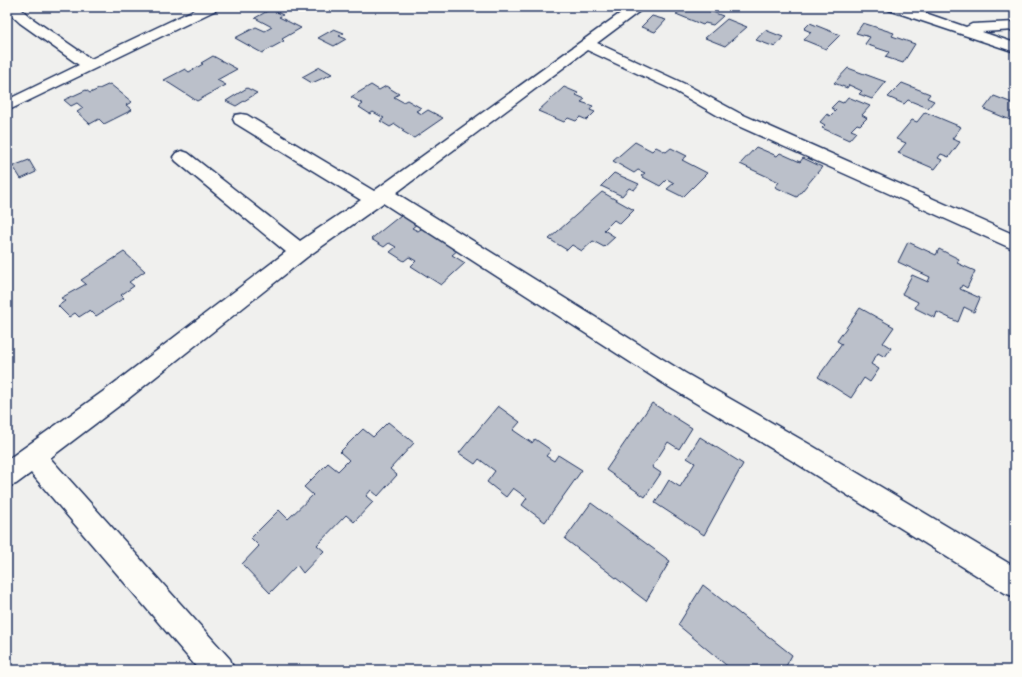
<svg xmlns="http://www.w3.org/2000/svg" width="1022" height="677" font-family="Caveat,sans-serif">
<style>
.building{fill:#bbc0ca;stroke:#1b2f5e}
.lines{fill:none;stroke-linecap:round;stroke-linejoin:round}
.minor-casing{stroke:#1b2f5e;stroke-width:3}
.minor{fill:#fdfcf7;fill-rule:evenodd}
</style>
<rect width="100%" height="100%" fill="#f0f0ee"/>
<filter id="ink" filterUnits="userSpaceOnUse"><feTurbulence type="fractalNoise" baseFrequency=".025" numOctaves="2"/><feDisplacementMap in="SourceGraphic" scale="8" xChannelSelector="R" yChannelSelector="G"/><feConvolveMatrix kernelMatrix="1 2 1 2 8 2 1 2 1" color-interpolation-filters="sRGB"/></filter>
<g filter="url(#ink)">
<path class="building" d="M101,7H122L111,12Z
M674,7H699L723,16L713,25L705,23L703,25L676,14L679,12L671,9Z
M271,9L283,15L279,17L301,28L282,39L284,41L262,53L235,38L256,27L265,31L272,27L255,18Z
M652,16L666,20L655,32L641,27Z
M727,19L747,27L725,46L705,38Z
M810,23L840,35L826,49L804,40L811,32L804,29Z
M863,23L894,33L892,36L915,44L903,63L885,57L889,52L865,44L870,37L856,33Z
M334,29L344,33L339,36L346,39L334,46L318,38Z
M765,30L783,37L775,47L756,40Z
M213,56L237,69L217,80L226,85L197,101L164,80L185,69L189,72L203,64L201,63Z
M320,67L332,74L312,83L302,77Z
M848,68L886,82L872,99L859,94L862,91L849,85L847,88L834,83Z
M902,83L930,94L927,98L934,101L928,108L908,100L904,104L888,97Z
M110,84L132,102L126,105L132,110L104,124L99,119L90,124L77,112L83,108L77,103L71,106L64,100L86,90L90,93Z
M371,85L379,90L386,86L399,94L394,97L403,102L407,100L421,108L416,111L422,114L428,110L443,118L414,138L402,131L404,130L395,124L390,127L380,121L384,118L373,112L370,114L359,107L363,104L351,97Z
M564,87L578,93L576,95L585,99L581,102L593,106L590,110L595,112L587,120L580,117L576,121L568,118L564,122L538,111Z
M247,88L257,93L236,106L226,101Z
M994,96L1015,104V122L984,109Z
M848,97L870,106L862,115L867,118L860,125L857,124L851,130L856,132L849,140L822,128L825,125L820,122L827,114L830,116L836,110L831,108L838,101L843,103Z
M925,112L961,127L952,139L960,142L949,157L941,154L938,158L942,160L935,169L898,153L906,143L896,139L912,120L917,122Z
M635,142L652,151L656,147L666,152L671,148L687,156L682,160L707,173L683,197L667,189L674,183L667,179L660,186L641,176L645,173L638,170L634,173L613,161Z
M756,147L777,156L780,153L800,162L803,158L822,167L797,197L775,187L779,182L740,164Z
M29,160L36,172L21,179L13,166Z
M614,173L639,184L634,190L629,188L622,196L601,186Z
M602,192L634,210L620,224L614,220L604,230L615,237L604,247L593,241L582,251L572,245L567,250L549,239Z
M401,215L417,224L412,228L418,231L424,227L459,249L452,255L465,263L441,285L411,266L416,261L409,257L404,261L390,252L396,247L389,243L384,247L371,239Z
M908,242L936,255L939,249L959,259L957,263L975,271L967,288L962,285L960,289L980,298L974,312L964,307L958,322L937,312L935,318L915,308L918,302L902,294L912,275L928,282L930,277L898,262Z
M124,252L145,271L129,282L134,286L121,295L124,298L96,316L90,310L79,317L75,313L69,317L58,306L65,301L61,298L86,284L81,280Z
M860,308L894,327L883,343L891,348L885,357L878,353L871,364L879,369L870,382L864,378L851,398L818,377L842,344L837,341Z
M652,403L692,428L679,449L668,442L652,467L661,473L645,497L606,470Z
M498,406L520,422L513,430L532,443L535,439L551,450L546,456L554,461L558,455L582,470L545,522L522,505L527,498L513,488L506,497L487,482L495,471L479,459L475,464L459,453Z
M388,422L414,443L390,469L397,475L378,496L371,490L366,496L373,502L354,522L346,515L317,545L324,551L303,573L297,565L270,593L242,564L259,546L251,538L279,510L288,519L313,495L304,487L328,463L338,471L349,460L340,452L363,429L373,437Z
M700,437L743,464L704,535L655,503L669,480L680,487L695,463L687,458Z
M591,503L670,561L646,601L565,539Z
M703,585L792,655L784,670H732L678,625Z"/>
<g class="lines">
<defs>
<path id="minor" d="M7,7H19L30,17L91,59L200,7H218L216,10L7,111V100L79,65L20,23L7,11Z
M629,7H645L597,43L687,85L739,113L1015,235V250L727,121L675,91L587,50L396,193L685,373L809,444L1015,567V597L1005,593L791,460L669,387L383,203L307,257L124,402L50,458L230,659L234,670H199L31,473L16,484L7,487V460L108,388L286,252L176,161L173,157L176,153L182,151L188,153L300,241L361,200L235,123L233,119L235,115L241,114L247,115L374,191Z
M887,7H908L966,27L972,24L1015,22V30L982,32L1015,43V52L889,10Z"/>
</defs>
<use href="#minor" class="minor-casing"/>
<use href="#minor" class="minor"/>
</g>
</g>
<rect width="1022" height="677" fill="none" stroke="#fdfcf7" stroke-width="24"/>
<rect x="12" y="12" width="998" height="653" fill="none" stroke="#1b2f5e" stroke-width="1.5" filter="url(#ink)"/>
</svg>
